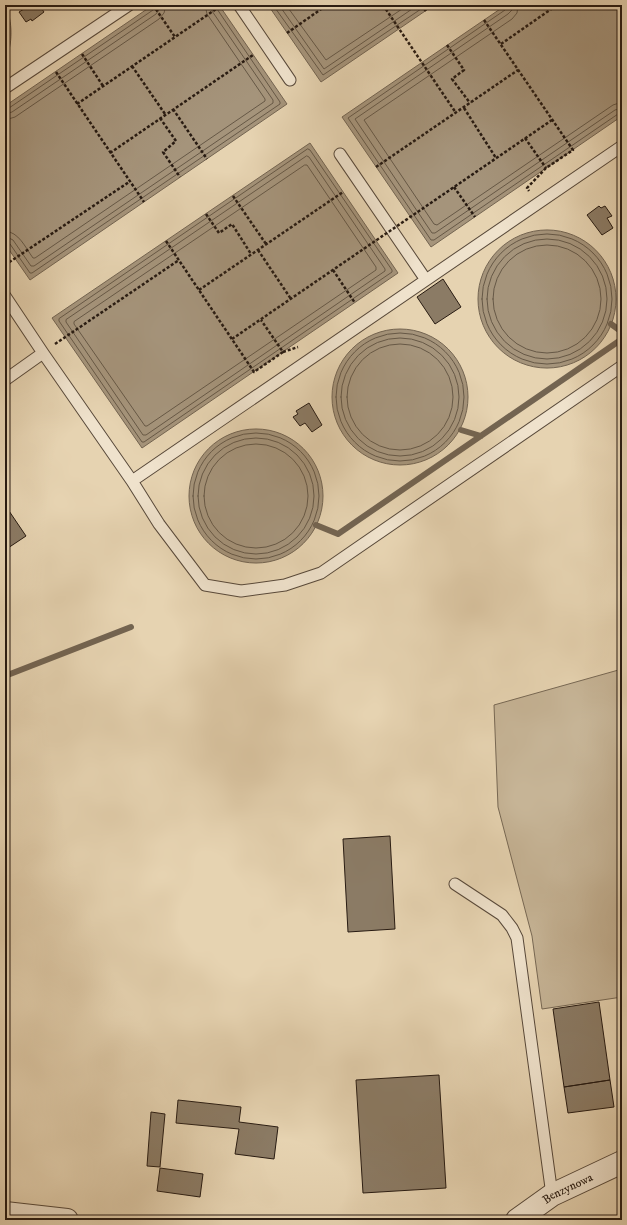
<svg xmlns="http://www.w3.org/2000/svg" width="627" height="1225" font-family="'IM FELL DW Pica',serif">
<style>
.green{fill:#c6b496;stroke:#776854}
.water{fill:#a5947b;stroke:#736451}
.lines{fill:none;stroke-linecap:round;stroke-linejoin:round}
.shore{stroke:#665846;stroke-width:1}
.stream{stroke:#736451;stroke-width:6}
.building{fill:#8b7b65;stroke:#281b12}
.service-casing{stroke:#58493a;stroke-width:13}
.minor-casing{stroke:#58493a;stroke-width:24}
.tertiary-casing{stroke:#58493a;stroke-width:24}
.path{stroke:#281b12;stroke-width:2.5;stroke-dasharray:3 2;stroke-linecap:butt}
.service{stroke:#efe2cc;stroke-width:11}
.minor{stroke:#efe2cc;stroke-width:22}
.tertiary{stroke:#efe2cc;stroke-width:22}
.path-bridge{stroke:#281b12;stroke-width:2.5;stroke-dasharray:3 2;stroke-linecap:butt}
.labels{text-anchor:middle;stroke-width:3.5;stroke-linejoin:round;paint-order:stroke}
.street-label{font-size:12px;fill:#281b12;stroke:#efe2cc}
</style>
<rect width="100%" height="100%" fill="#e6d3b1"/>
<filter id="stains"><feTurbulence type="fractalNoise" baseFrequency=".005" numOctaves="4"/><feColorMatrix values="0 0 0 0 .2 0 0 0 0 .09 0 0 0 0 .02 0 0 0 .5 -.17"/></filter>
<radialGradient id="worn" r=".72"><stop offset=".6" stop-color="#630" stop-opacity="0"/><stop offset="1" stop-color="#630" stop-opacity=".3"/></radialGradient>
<path class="green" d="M622,669V997L542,1009L532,936L498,807L494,705Z"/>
<path class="water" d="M5,5C13,20 13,46 5,60Z
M153,5H219L287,104L30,280L5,244V106Z
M268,5H434L321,82Z
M506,5H622V116L431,247L342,117Z
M310,143L398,273L142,448L52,318Z
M478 299a69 69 0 1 1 138 0a69 69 0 1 1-138 0Z
M332 397a68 68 0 1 1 136 0a68 68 0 1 1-136 0Z
M189 496a67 67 0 1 1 134 0a67 67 0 1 1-134 0Z"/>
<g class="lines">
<path class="shore" d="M273,5L323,75L427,5
M279,5L324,69L418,5
M286,5L326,60L408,5
M507,5L505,10L348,118L431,240H434L618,114L622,113
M512,5V10L508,14L355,119L432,233H435L615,110L622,108
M518,5L517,13L512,19L364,120L434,224L437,225L613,105L622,102
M5,109L9,108L153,10L155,5
M5,114L12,112L156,14L159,10L160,5
M5,120L15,117L159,19L164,13L166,5
M308,149L310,150L392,270V272L144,442H142L59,321V319Z
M307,156L309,157L385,269V271L146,435H143L66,322V320Z
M305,165H307L376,267V270L147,426H145L74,324V322Z
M5,231C19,232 25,247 33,258H35L265,101V99L207,14L205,5
M482 299a65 65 0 1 1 130 0a65 65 0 1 1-130 0Z
M5,237L9,238L13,240L31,266H34L273,103V100L212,11L211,5
M487 299a60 60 0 1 1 120 0a60 60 0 1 1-120 0Z
M5,242L10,244L30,273H32L280,104V102L217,9L216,5
M493 299a54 54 0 1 1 108 0a54 54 0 1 1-108 0Z
M336 397a64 64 0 1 1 128 0a64 64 0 1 1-128 0Z
M341 397a59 59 0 1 1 118 0a59 59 0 1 1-118 0Z
M347 397a53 53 0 1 1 106 0a53 53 0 1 1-106 0Z
M193 496a63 63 0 1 1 126 0a63 63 0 1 1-126 0Z
M198 496a58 58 0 1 1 116 0a58 58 0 1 1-116 0Z
M204 496a52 52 0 1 1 104 0a52 52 0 1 1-104 0Z"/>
<path class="stream" d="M611,324L622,332
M461,430L481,436
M316,525L338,534L622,339
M5,676L131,627"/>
</g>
<path class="building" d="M21,5H39L44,12L32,21L31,19L26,22L19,12L24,9Z
M599,206L601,208L605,206L612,216L607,218L613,228L602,235L587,215Z
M443,279L461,307L435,324L417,297Z
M309,403L322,425L312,432L305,423L300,426L293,417L298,414L296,411Z
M5,505L26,536L5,550Z
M390,836L395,929L348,932L343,839Z
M599,1002L610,1080L564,1087L553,1009Z
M439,1075L446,1188L363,1193L356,1080Z
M610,1080L614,1107L568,1113L564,1087Z
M178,1100L241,1107L239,1122L278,1127L274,1159L235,1154L239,1129L176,1123Z
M151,1112L165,1114L160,1167L147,1166Z
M160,1168L203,1174L200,1197L157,1191Z"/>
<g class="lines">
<defs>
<path id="service" d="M239,5L290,80
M5,88L129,5
M340,154L426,280
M5,296L43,353L132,481L159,524L205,585L241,591L285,585L321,573L622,366
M5,380L43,353
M132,481L622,146
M455,884L502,915L512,928L517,938L552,1195"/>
<path id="minor" d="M5,1213L67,1220"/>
<g id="tertiary">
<path id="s1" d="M517,1220L552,1195L622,1162"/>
</g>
</defs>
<use href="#service" class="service-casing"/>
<use href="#minor" class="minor-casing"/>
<use href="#tertiary" class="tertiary-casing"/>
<path class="path" d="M153,5L175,37
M383,5L456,113
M421,5L426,11
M484,20L573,150L546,168L527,188L529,191
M287,33L327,5
M501,44L557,5
M447,45L464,70L452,79L470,103
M82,54L103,86
M132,66L165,114
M56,72L144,202
M77,104L222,5
M464,108L496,158
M173,109L207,159
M160,118L176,141L163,152L180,177
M525,138L546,168
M110,153L253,55
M376,167L518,70
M454,187L475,217
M233,196L266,244
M206,214L219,233L232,224L251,254
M166,241L254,372L283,352L261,320
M258,250L291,299
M5,265L129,182
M333,270L355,303
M199,290L343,192
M55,344L179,260
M283,352L298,347"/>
<use href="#service" class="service"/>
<use href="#minor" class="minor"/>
<use href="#tertiary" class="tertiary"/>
<path class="path-bridge" d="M232,339L552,120"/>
</g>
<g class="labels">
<g class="street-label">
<text dy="4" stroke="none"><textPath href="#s1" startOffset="60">Benzynowa</textPath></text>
</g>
</g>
<rect width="627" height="1225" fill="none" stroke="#e6d3b1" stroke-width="20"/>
<rect x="6" y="6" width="615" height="1213" fill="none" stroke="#281b12" stroke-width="2"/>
<rect x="10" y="10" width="607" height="1205" fill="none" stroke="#281b12"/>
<rect width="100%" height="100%" filter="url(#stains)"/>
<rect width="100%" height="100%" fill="url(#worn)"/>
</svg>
